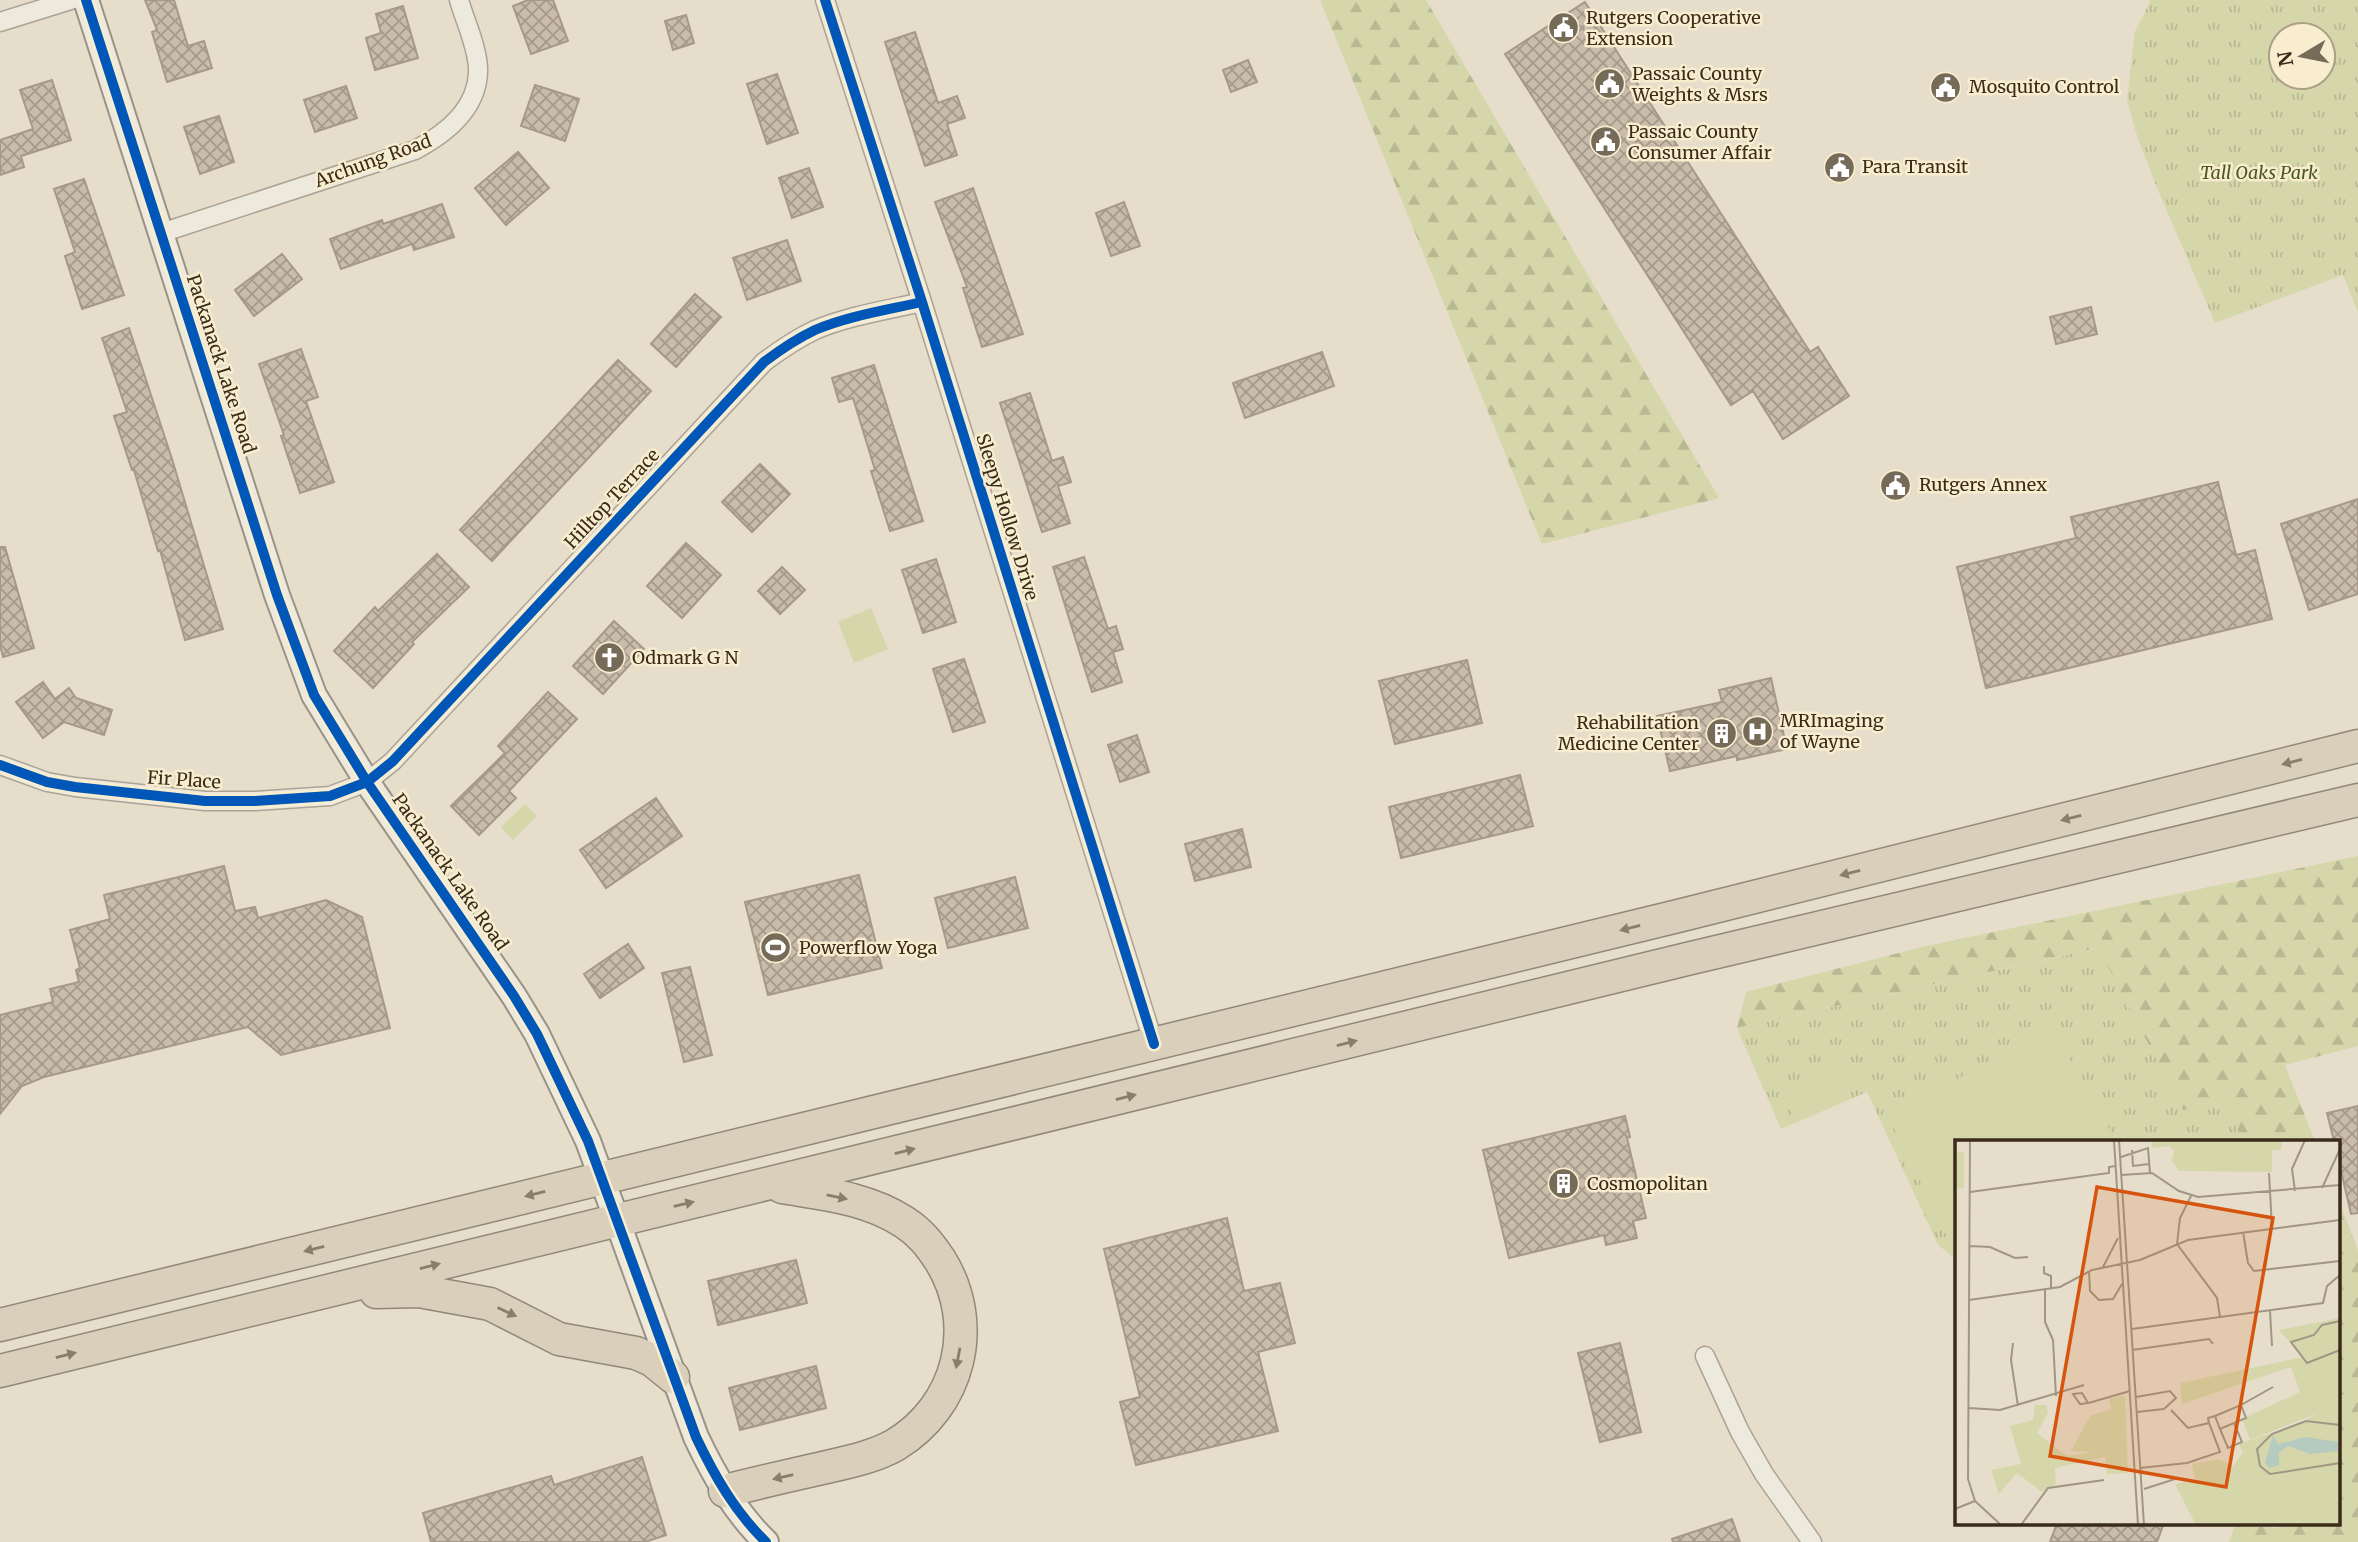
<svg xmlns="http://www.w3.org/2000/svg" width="2358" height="1542" font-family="Merriweather,serif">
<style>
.forest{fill:url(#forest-firs)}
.park{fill:url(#park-tufts);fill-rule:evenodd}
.pitch{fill:#d5d7ab}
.building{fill:url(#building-cross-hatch);stroke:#a69989;stroke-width:2}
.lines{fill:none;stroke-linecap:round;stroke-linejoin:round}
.street-casing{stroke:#aba394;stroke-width:21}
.secondary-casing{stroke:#9a9284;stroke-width:28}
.highway-casing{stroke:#90887a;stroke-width:35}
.street{stroke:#ede9dd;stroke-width:18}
.secondary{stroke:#ede9dd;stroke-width:24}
.highway{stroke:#d9cfba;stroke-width:32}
.cycleway-casing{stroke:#f8eecf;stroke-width:15}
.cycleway{stroke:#0057b8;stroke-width:10}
.oneway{fill:#8a7d6a}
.labels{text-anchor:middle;stroke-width:5;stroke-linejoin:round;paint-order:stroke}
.poi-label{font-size:18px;fill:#3a2b1b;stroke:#f8eecf;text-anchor:start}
.street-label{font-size:18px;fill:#3a2b1b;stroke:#f8eecf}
.park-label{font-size:18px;font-style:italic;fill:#485820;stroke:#f8eecf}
.inset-road{fill:none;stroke:#a19684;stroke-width:2}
.view{fill:#d7540e;fill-opacity:0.15;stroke:#d7540e;stroke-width:3.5}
.inset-edge{fill:none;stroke:#3a2b1b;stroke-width:3.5}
</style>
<defs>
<pattern id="forest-firs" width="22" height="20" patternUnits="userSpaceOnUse" patternTransform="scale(1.75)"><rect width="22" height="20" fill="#d5d7ab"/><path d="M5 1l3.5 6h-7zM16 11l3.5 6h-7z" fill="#b8b993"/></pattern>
<pattern id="park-tufts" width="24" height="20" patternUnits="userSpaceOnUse" patternTransform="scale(1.75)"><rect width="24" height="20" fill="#d5d7ab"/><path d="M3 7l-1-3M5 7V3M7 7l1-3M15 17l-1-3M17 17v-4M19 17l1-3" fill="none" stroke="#b8b993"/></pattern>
<pattern id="building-cross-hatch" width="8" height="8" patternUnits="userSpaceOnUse" patternTransform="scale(1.75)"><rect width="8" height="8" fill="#cabcab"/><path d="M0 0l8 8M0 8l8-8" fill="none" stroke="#a5998a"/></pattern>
</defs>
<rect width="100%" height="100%" fill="#e6deca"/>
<path class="forest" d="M1320,0H1426L1719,498L1542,544Z
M2358,856V1046L2285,1065L2315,1141H2243L2226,1105L2183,1111L2097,948L1737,1028L1746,992L1922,947Z
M2339,1201L2358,1250V1542H2229L2235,1524L2277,1528L2282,1523H2339Z"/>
<path class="park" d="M2151,0H2358V312L2343,275L2215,323L2157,188L2138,139L2127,100L2135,31ZM2281,35H2323V77H2281Z
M2098,948L2183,1110L2226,1104L2243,1141H1957V1260L1938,1245L1867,1092L1781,1129L1737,1028Z"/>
<path class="pitch" d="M871,608L888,649L854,663L838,622Z
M525,804L537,816L513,840L501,827Z
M2045,1036L2059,1040L2116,1141H1957V1244L1949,1241L1887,1114Z
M1838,1061L1852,1090L1794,1118L1780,1088Z"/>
<path class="building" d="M145,0H174L188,46L204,41L212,68L167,82L152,32L157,30Z
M528,0H553L568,41L531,54L513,6Z
M1585,2L1810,352L1818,347L1849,396L1783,439L1753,391L1731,405L1505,54Z
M403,6L418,58L375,70L366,38L381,33L376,14Z
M686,15L694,43L673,50L665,21Z
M915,32L938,103L957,96L965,118L947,124L957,155L925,166L885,42Z
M1248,60L1257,82L1231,92L1223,70Z
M777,74L798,133L767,144L747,84Z
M52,80L71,140L21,156L24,167L0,175V140L33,129L20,90Z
M535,85L579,99L565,141L521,126Z
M346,86L357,118L315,132L304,100Z
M219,116L234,162L200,174L184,127Z
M518,152L549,188L506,225L475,188Z
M809,168L823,207L792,218L779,178Z
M84,179L124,295L82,309L65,256L75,252L54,189Z
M973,188L1023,334L982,347L963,288L967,287L935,202Z
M1124,202L1140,246L1111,256L1096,213Z
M442,204L454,237L414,250L412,244L341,269L330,239L382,220L383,224Z
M787,240L801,281L747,300L733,258Z
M282,254L302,279L254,316L235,290Z
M695,294L721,317L676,367L651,344Z
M2091,307L2097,334L2056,344L2050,317Z
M129,328L172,459L223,629L185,640L160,550L158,551L134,470H132L114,416L127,412L102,338Z
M301,349L318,397L306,401L334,482L300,493L281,436L284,435L259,364Z
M1322,352L1334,386L1245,418L1233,383Z
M618,360L651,391L492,561L460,530Z
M874,365L923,521L890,531L871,471L875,470L853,398L839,402L832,378Z
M1030,393L1052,461L1063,457L1071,482L1058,486L1070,523L1042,532L1000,403Z
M760,464L790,494L752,532L722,502Z
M2218,482L2236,555L2255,550L2272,619L1986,688L1957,567L2076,538L2071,517Z
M2358,499V594L2309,610L2281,524Z
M686,543L721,575L682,618L647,586Z
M0,547H5L34,648L3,657L0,645Z
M437,554L469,587L412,642L414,644L373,688L334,651L375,607L378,611Z
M1084,557L1108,629L1116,626L1123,649L1113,652L1122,682L1092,692L1053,567Z
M936,559L956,622L923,633L902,570Z
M782,567L805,590L780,614L758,591Z
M614,621L644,649L603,694L573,666Z
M964,659L985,722L953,732L933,669Z
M1467,660L1482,723L1395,744L1379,681Z
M1771,678L1787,749L1737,760V756L1670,771L1657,716L1722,702L1719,690Z
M43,682L55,699L69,688L76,698L112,710L104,735L64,722L43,738L16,702Z
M548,692L577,719L509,791L516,798L479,835L451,806L505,753L498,746Z
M1137,735L1149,772L1120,782L1108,745Z
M1520,775L1533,826L1401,858L1389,807Z
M656,798L682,836L606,888L580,850Z
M1242,829L1251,867L1195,881L1185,844Z
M224,866L235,911L255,907L258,918L326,900L362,917L390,1028L281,1055L248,1027L44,1077L22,1086L0,1114V1015L53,1002L50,989L79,982L76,970L80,968L70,930L110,919L104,895Z
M859,875L882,968L768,995L745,902Z
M1015,877L1028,928L948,948L935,898Z
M628,944L644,968L600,998L584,974Z
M690,967L712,1055L684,1062L662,973Z
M2358,1106V1213L2351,1214L2339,1162V1141H2334L2327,1113Z
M1625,1116L1630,1137L1627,1138L1646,1218L1633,1221L1637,1238L1606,1245L1604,1235L1509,1258L1483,1150Z
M1227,1218L1244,1291L1280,1283L1295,1343L1258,1352L1278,1431L1136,1465L1120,1402L1140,1397L1104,1249Z
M796,1260L807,1303L718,1325L708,1281Z
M1620,1343L1641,1432L1600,1442L1578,1353Z
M816,1366L826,1408L740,1430L729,1388Z
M642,1457L666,1535L645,1542H431L423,1513L551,1476L554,1485Z
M1732,1519L1740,1542H1673L1672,1539Z
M2057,1523H2164L2157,1542H2050Z"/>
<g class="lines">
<defs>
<path id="street" d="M825,0L922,302L1154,1044
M0,22L71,0
M161,233L415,150C447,133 479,108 478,68C477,46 465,21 459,0
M0,765L47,782L75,787L205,801H255L330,796L367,782L393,761L764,362C780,350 796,339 815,330C848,316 887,310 922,302
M1705,1356L1740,1432L1764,1474L1812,1542"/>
<path id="secondary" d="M86,0L277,595L314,695L367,782L514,996L537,1034L588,1141L696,1437C714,1475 735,1512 766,1542"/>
<path id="highway" d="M376,1292L419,1291L490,1304L559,1339L636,1353L652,1360L673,1377
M0,1325L1678,916L2358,746
M0,1371L1687,959L2358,800
M725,1491C756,1483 787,1476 818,1469C843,1463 872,1458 895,1445C960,1406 980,1324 940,1260C930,1245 920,1232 904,1222C867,1198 824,1194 782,1187"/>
</defs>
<use href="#street" class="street-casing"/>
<use href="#secondary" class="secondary-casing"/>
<use href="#highway" class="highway-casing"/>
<use href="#street" class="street"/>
<use href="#secondary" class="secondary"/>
<use href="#highway" class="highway"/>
<defs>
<path id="cycleway" d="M86,0L277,595L314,695L367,782L514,996L537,1034L588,1141L696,1437C714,1475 735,1512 766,1542
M825,0L922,302L1154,1044
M0,765L47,782L75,787L205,801H255L330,796L367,782L393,761L764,362C780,350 796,339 815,330C848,316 887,310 922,302"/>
</defs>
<use href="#cycleway" class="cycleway-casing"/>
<use href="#cycleway" class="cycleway"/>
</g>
<defs><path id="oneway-solid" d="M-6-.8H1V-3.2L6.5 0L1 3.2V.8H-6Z" transform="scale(1.75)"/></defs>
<g class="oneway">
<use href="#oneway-solid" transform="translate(2292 762) rotate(166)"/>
<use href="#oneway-solid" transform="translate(2071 818) rotate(166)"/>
<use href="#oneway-solid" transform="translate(1850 873) rotate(166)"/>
<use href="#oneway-solid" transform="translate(1630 928) rotate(166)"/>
<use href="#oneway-solid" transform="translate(1347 1043) rotate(-14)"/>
<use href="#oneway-solid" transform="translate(1126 1097) rotate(-14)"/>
<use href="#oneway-solid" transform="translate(905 1151) rotate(-14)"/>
<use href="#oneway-solid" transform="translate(535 1194) rotate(166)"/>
<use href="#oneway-solid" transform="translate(837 1197) rotate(11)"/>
<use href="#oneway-solid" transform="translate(684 1204) rotate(-13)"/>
<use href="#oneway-solid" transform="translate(314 1249) rotate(166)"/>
<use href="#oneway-solid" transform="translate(430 1266) rotate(-14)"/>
<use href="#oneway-solid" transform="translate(507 1312) rotate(25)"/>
<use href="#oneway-solid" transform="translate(66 1355) rotate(-14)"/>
<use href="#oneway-solid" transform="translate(958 1358) rotate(101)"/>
<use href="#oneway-solid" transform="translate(783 1477) rotate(167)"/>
</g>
<defs>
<symbol id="civic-disc" viewBox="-11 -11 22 22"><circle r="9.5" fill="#766a58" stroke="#f8eecf"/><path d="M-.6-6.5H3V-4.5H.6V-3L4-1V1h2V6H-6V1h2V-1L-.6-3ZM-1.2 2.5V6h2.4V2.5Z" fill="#fff"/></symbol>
<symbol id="church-disc" viewBox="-11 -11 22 22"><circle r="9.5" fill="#766a58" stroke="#f8eecf"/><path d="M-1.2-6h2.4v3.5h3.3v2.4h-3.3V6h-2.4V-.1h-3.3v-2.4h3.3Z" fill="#fff"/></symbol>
<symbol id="hospital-disc" viewBox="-11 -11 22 22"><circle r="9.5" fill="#766a58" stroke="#f8eecf"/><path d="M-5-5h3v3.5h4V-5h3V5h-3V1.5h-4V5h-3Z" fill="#fff"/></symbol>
<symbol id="building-disc" viewBox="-11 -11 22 22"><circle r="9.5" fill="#766a58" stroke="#f8eecf"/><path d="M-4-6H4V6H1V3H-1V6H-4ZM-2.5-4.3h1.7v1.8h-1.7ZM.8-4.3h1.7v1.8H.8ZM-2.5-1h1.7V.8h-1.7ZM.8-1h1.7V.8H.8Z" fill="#fff"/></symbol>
<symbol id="stadium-disc" viewBox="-11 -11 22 22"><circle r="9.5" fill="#766a58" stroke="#f8eecf"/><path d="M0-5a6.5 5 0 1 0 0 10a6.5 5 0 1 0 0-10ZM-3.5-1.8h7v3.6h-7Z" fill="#fff"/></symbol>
</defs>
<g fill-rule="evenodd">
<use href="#civic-disc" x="1546" y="10" width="35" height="35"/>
<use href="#civic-disc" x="1592" y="66" width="35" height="35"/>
<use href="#civic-disc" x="1928" y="70" width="35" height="35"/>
<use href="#civic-disc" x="1588" y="124" width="35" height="35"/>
<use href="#civic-disc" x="1822" y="150" width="35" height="35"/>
<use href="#civic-disc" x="1878" y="468" width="35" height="35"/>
<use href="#church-disc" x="592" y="640" width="35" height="35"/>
<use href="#hospital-disc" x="1740" y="714" width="35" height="35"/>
<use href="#building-disc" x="1704" y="716" width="35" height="35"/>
<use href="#stadium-disc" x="758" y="930" width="35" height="35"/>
<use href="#building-disc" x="1546" y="1166" width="35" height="35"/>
</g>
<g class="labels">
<g class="poi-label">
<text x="1586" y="24">Rutgers Cooperative<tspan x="1586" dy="21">Extension</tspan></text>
<text x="1632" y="80">Passaic County<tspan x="1632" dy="21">Weights &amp; Msrs</tspan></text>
<text x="1969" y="93">Mosquito Control</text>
<text x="1628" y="138">Passaic County<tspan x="1628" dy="21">Consumer Affair</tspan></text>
<text x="1862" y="173">Para Transit</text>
<text x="1919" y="491">Rutgers Annex</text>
<text x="632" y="664">Odmark G N</text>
<text x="1780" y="727">MRImaging<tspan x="1780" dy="21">of Wayne</tspan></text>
<text x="1699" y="729" text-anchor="end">Rehabilitation<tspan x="1699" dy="21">Medicine Center</tspan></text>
<text x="799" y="954">Powerflow Yoga</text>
<text x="1587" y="1190">Cosmopolitan</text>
</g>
<g class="street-label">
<text transform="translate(373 161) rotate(-20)" y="6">Archung Road</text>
<text transform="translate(221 364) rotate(72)" y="6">Packanack Lake Road</text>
<text transform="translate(612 499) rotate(-47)" y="6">Hilltop Terrace</text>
<text transform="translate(1007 517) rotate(73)" y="6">Sleepy Hollow Drive</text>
<text transform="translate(184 780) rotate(4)" y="6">Fir Place</text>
<text transform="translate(450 872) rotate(55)" y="6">Packanack Lake Road</text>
</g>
<g class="park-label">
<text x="2259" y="179">Tall Oaks Park</text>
</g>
</g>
<g transform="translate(1955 1140)">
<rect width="385" height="385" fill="#e6deca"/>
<path d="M385,178V214L352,222L324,190ZM363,273H375L385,280V328L284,340L278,326L288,313L284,304L344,284Z" fill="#d5d7ab"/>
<path d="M196,0H282L278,14L311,15V32L224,31L217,20L219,11L214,6L197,8ZM9,12V48L0,49V13ZM385,214V280L377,281L375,273H363L295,300L287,279L345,252L336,227L227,264L225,243L348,217L353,221ZM166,256L170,257L173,333L152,334L150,317L100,328L101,344L87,352L62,333L44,354L36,330L66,324L55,286L78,280L80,265H91L93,273L82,293L112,316L138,312L168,298Z" fill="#d5d7ab"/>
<path d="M282,0H327L326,10H317V32H311L310,15L278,14ZM166,256L168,298L138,312L116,311L135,276L156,269L154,259ZM264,319L278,326L285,340L385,328V385H241L220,344L240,340L237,324Z" fill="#d5d7ab"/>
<path d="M134 285a12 12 0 1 1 24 0a12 12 0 1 1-24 0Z" fill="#d5d7ab"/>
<path d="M318,295L323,304L350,297L385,302V311L355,314L333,306L324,313V325L314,328L310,323Z" fill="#b6cbc0"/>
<path class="inset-road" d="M15,0L13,339L20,361L46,385M159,0L183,385M164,0L189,385M177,10L178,26L194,24M166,17L193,8L195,33M314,33L317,88M166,35L197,33L224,51L243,57L385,45M367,48L385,9M340,51L337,29L350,0M15,52L154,33V27L160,26M288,92L293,123L299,131L385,121M222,104L262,158L265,177M222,104L225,78L236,56M15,106L35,107L60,118L73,117M89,126V133L96,136V149M148,127L163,98M134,131L135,151L144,160L158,159L167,144M90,150V182L98,200L101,256M14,160L105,147L137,130L185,120L233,100L385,80M315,171L317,206M385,181L367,185L359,195L336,202L352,223L385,210M177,189L368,163L372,146L385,135M58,203L56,220L63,266M177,210L254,199L258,204M181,257L215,251L221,258L209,269L182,272M133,263L127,253L118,254L125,264H126L133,263L137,262L175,251M286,265L318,247M14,268L45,270L129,245M254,283L253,278L260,276L286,265L291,278L265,289L260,276M385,285L351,281L317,294L302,309L305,326L315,334L385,323M265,289L273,308L287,302L279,283M185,328L232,323L265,312L254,283L233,288L216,270M189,349L220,339M0,369L20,361M66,385L93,348L149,340"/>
<path class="view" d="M142,47L318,78L271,347L95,316Z"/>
<rect width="385" height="385" class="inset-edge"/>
</g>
<g transform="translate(2302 56) rotate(260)"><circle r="33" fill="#f8eecf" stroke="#aca087" stroke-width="2"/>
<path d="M0-5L12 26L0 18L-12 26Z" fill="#766a58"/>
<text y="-10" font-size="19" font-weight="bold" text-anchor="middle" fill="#3a2b1b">N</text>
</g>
</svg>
